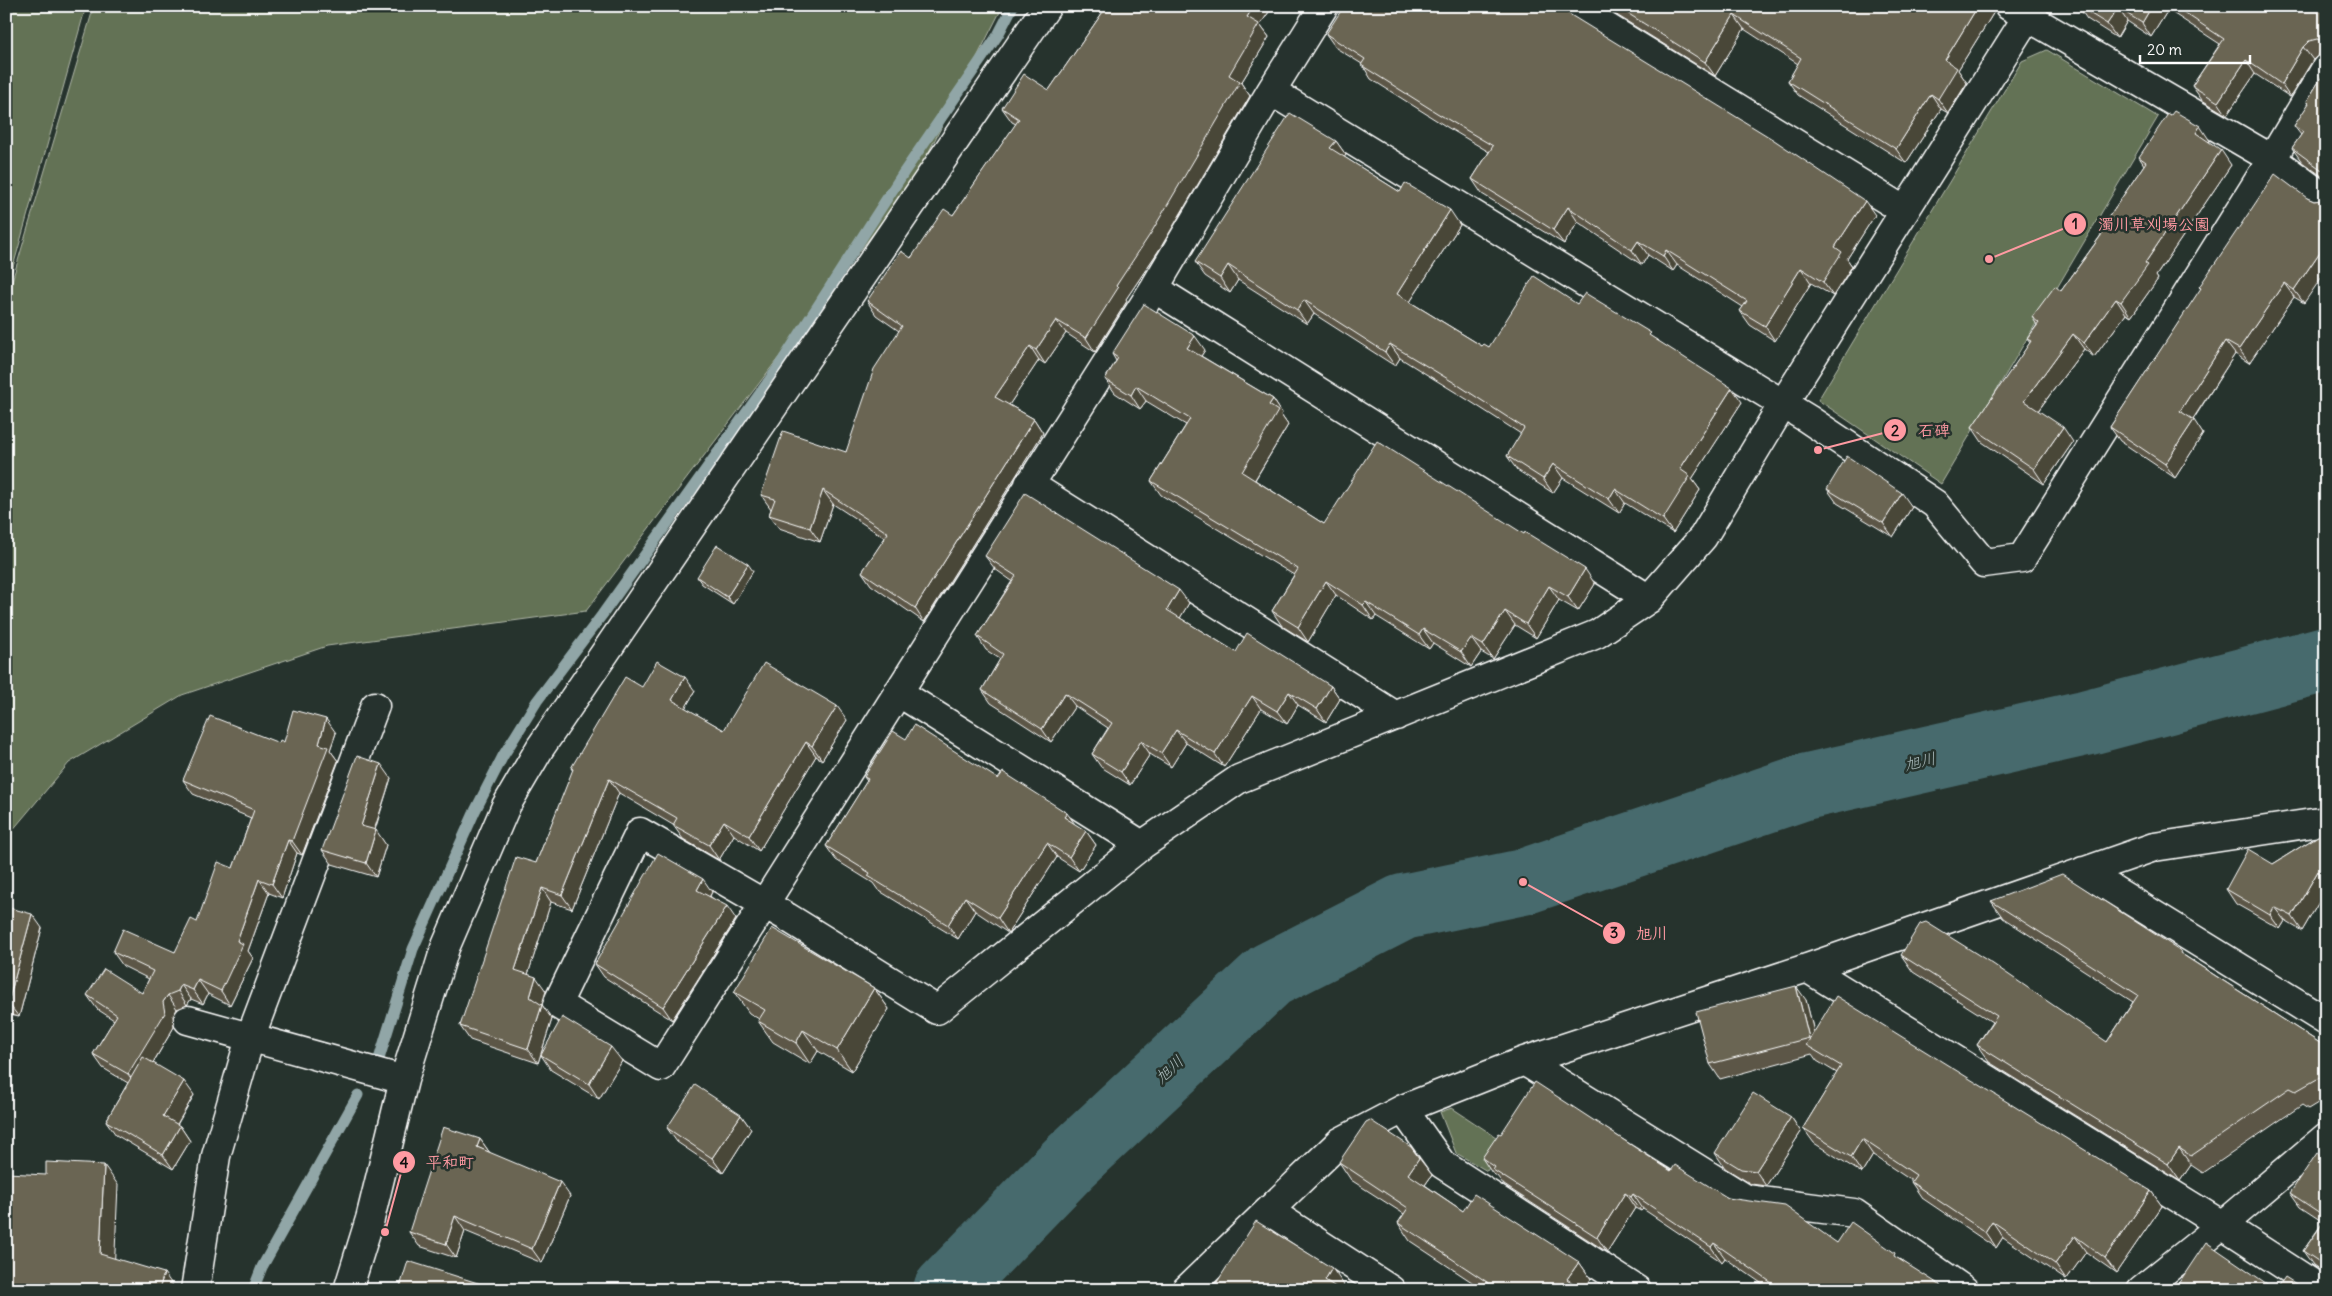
<svg xmlns="http://www.w3.org/2000/svg" width="2332" height="1296" font-family="Delius,'Klee One',sans-serif">
<style>
.green{fill:#637254;stroke:#b1b8aa}
.lines{fill:none;stroke-linecap:round;stroke-linejoin:round}
.stream{stroke:#91a6a7;stroke-width:11}
.river{stroke:#476a6d;stroke-width:66}
.minor-casing{stroke:#fff;stroke-width:31}
.minor{stroke:#26332d;stroke-width:28}
.wall{fill:#5b5747;stroke:#fff}
.shaded-wall{fill:#4a4739;stroke:#fff}
.building{fill:#6a6552;stroke:#fff}
.labels{text-anchor:middle;stroke-width:5;stroke-linejoin:round;paint-order:stroke}
.water-label{font-size:16px;font-style:italic;fill:#acbcbd;stroke:#26332d}
.leader{fill:none;stroke:#ff9aa2;stroke-width:2}
.callout-dot{fill:#ff9aa2;stroke:#26332d;stroke-width:2}
.mark-label{font-size:15px;text-anchor:middle;font-weight:bold;fill:#111}
.callout-label{font-size:16px;text-anchor:middle;font-weight:bold;fill:#ff9aa2;stroke:#26332d;stroke-width:5;stroke-linejoin:round;paint-order:stroke}
</style>
<rect width="100%" height="100%" fill="#26332d"/>
<filter id="ink" filterUnits="userSpaceOnUse"><feTurbulence type="fractalNoise" baseFrequency=".02" numOctaves="2"/><feDisplacementMap in="SourceGraphic" scale="10" xChannelSelector="R" yChannelSelector="G"/><feConvolveMatrix kernelMatrix="1 2 1 2 8 2 1 2 1" color-interpolation-filters="sRGB"/></filter>
<g filter="url(#ink)">
<path class="green" d="M6,6H86L6,292Z
M94,6H1003L916,177L586,611L327,646L182,695L69,763L6,838V301Z
M2047,50L2158,117L1941,484L1818,400L2022,61Z
M1452,1108L1505,1143L1487,1171L1456,1153L1440,1112Z"/>
<g class="lines">
<path class="stream" d="M379,1059L413,949L475,811L503,756L537,701L602,615L776,371L904,172L998,35L1013,6
M253,1290L262,1267L358,1095"/>
<path class="river" d="M946,1290L1069,1163L1270,975L1403,907L1523,882L1804,787L2085,723L2326,659"/>
<defs>
<path id="minor" d="M1324,6L1271,91L1155,287L661,1067L557,1004L640,832L787,917L937,1010L1142,845L1239,779L1597,634L1649,599L1703,537L1783,404L2034,6
M1572,6L1905,211
M2009,6L2272,159L2326,199
M1271,91L1808,419L1935,504L1984,563L2022,558L2272,159L2326,68
M1155,287L1168,297L1649,599
M1029,484L1396,716
M898,692L1142,845
M2083,871L2326,1021
M1807,968L2222,1225L2322,1290
M188,1020L404,1080
M1524,1061L1746,1199L1854,1213L1964,1290
M1403,1109L1442,1164L1637,1290
M1269,1211L1391,1290
M195,1290L216,1156L250,1038L375,706
M348,1290L370,1219L404,1080L445,948L506,806L540,748L1047,6
M1186,1290L1340,1142L1403,1109L1524,1061L1807,968L2154,847L2326,821
M2141,1290L2222,1225L2326,1137"/>
</defs>
<use href="#minor" class="minor-casing"/>
<use href="#minor" class="minor"/>
</g>
<path class="wall" d="M1107,6H1273L1260,25L1269,37L1241,83L1250,96L1161,247L1126,299L1127,301L1095,352L1066,333L1045,364L1039,360L1009,405L1034,419L1043,433L924,622L871,585L862,572L885,538L833,504L820,542L779,528L769,515L771,509L761,495L846,452L899,331L876,315L867,301L953,215L1016,124L1012,122L1002,108L1049,90Z
M1602,6H1990L1994,12L1958,70L1967,83L1948,113L1941,109L1906,163L1798,95L1788,81L1798,64L1744,29L1715,76Z
M2078,6H2326V53L2318,55L2313,60L2290,97L2255,74L2227,115L2202,100L2192,86L2220,44L2168,10L2151,37L2127,21L2117,38L2087,19Z
M1326,34L1875,215L1847,259L1852,266L1833,296L1811,283L1775,341L1750,325L1740,311L1743,307L1677,265L1673,271L1648,255L1642,265L1578,222L1564,244L1482,194L1472,179L1489,152L1447,127L1371,79L1362,64L1336,48Z
M2326,70V179L2302,162L2292,148L2301,135L2294,126L2309,104L2307,101Z
M1336,141L1346,155L1344,157L1400,192L1460,225L1410,302L1482,346L1489,347L1577,304L1655,339L1742,402L1692,479L1700,490L1673,533L1625,503L1619,513L1563,478L1553,493L1517,470L1507,456L1521,434L1468,400L1400,358L1395,366L1314,314L1307,324L1238,280L1230,293L1205,276L1195,262Z
M2210,141L2209,142L2231,165L2156,276L2158,279L2131,317L2126,314L2094,357L2084,349L2038,411L2073,442L2044,484L1982,442L1972,427L2030,343L2027,339L2037,325L2032,317L2061,291L2109,224L2106,221L2144,165L2139,157Z
M2307,198L2314,201L2321,200L2326,207L2304,303L2294,297L2249,363L2235,354L2193,420L2203,434L2175,478L2120,441L2110,427L2201,289L2199,287Z
M1205,350L1201,356L1273,399L1282,413L1281,415L1288,425L1255,480L1324,524L1595,584L1578,611L1559,600L1536,638L1515,625L1493,659L1481,652L1471,667L1433,643L1429,649L1376,616L1373,620L1336,595L1308,642L1282,626L1272,611L1294,575L1161,495L1151,481L1186,425L1146,401L1140,409L1115,393L1105,379L1116,361L1112,354Z
M1827,489L1912,507L1893,537L1837,503Z
M985,556L1189,603L1180,618L1236,652L1331,686L1340,699L1326,722L1298,705L1287,724L1261,709L1224,767L1186,743L1171,767L1150,754L1130,785L1101,767L1092,754L1108,728L1075,706L1051,742L991,703L982,690L1000,659L986,650L977,636L1012,581L995,569Z
M753,571L733,604L702,584L697,577Z
M695,691L685,708L724,730L847,720L822,760L816,756L759,851L734,835L719,860L683,839L673,825L619,793L572,909L551,902L528,974L546,991L542,1005L552,1019L538,1063L470,1040L460,1026L536,863L573,771L571,768Z
M336,733L330,750L338,761L302,855L297,853L282,898L269,893L248,951L253,958L230,1005L208,994L203,1004L191,999L187,1005L177,1009L173,1016L174,1027L153,1063L194,1095L177,1125L180,1126L190,1141L173,1169L116,1135L106,1121L128,1083L103,1068L93,1054L114,1020L97,1009L87,995L142,993L149,979L123,966L113,952H175L197,922L233,868L251,818L193,794L183,780L284,742Z
M906,739L998,779L1086,831L1096,845L1079,871L1057,857L1008,933L975,911L958,939L878,890L873,883L836,860L826,846L867,781L864,777Z
M391,778L375,830L386,845L376,877L332,864L322,850Z
M2326,831V890L2302,931L2285,921L2280,929L2236,904L2226,889L2273,864Z
M712,892L710,896L736,919L672,1020L604,977L595,964Z
M1991,901L2185,956L2326,1047V1098L2308,1109L2302,1105L2203,1173L2191,1165L2180,1181L1989,1062L1977,1045L1992,1022L1913,972L1901,955L2107,1042L2133,1002L2003,918Z
M6,907L42,928L19,1017L6,1014Z
M874,988L889,1009L852,1071L818,1051L810,1064L773,1042L758,1021L759,1019L749,1013L734,992Z
M1806,1000L1814,1032L2151,1191L2162,1206L2116,1273L2086,1252L2066,1280L2003,1237L1996,1248L1922,1198L1911,1182L1912,1181L1873,1155L1862,1173L1814,1143L1803,1128L1837,1073L1817,1061L1812,1054L1720,1079L1710,1064Z
M541,1055L622,1061L599,1099L551,1070Z
M741,1115L751,1129L723,1173L677,1142L667,1128Z
M1791,1117L1801,1132L1766,1186L1751,1184L1725,1168L1715,1153Z
M1501,1134L1671,1171L1728,1198L1837,1243L1899,1259L1943,1290H1771L1725,1258L1722,1262L1643,1209L1641,1211L1635,1208L1607,1252L1504,1185L1497,1176L1492,1173L1482,1158Z
M480,1139L490,1153L570,1196L542,1263L465,1231L456,1258L419,1246L409,1232Z
M2326,1159V1274L2313,1265L2303,1251L2323,1222L2300,1207L2290,1193Z
M1339,1162L1432,1175L1425,1185L1463,1211L1579,1262L1591,1279L1584,1290H1484L1410,1241L1398,1223L1404,1214L1351,1180Z"/>
<path class="shaded-wall" d="M1254,6H1273L1260,25L1269,37L1241,83L1250,96L1161,247L1126,299L1127,301L1095,352L1086,338L1116,286L1229,75L1247,17Z
M1978,6H1990L1994,12L1958,70L1967,83L1948,113L1938,99L1945,60Z
M2152,6H2166L2168,10L2151,37L2142,23Z
M2118,8L2127,21L2117,38L2107,24Z
M1734,15L1744,29L1715,76L1705,62Z
M2303,47L2313,60L2290,97L2281,84Z
M2246,60L2255,74L2227,115L2218,102Z
M1931,94L1941,109L1906,163L1896,149Z
M2200,126L2210,141L2206,147L2196,133Z
M1336,141L1346,155L1340,163L1330,148Z
M2221,150L2231,165L2156,276L2158,279L2131,317L2121,302L2145,263Z
M1865,201L1875,215L1847,259L1852,266L1833,296L1823,282L1835,247Z
M1568,207L1578,222L1564,244L1553,230Z
M1450,210L1460,225L1406,308L1397,294Z
M1638,241L1648,255L1642,265L1632,250Z
M2326,243V271L2304,303L2294,290Z
M1666,250L1677,265L1673,271L1663,256Z
M1228,265L1238,280L1230,293L1220,278Z
M1801,268L1811,283L1775,341L1765,326Z
M2284,283L2294,297L2249,363L2239,349Z
M2116,299L2126,314L2094,357L2084,343Z
M1304,300L1314,314L1307,324L1297,310Z
M1056,320L1066,333L1045,364L1036,350Z
M2073,334L2084,349L2034,416L2024,401Z
M1195,336L1205,350L1197,362L1187,348Z
M2225,341L2235,354L2189,425L2180,411Z
M1390,344L1400,358L1395,366L1385,352Z
M1030,346L1039,360L1005,411L995,397Z
M1136,386L1146,401L1140,409L1131,395Z
M1732,388L1742,402L1692,479L1700,490L1673,533L1663,519L1680,469Z
M1273,399L1282,413L1281,415L1288,425L1251,486L1242,472L1269,405Z
M1034,419L1043,433L924,622L915,608Z
M2194,420L2203,434L2175,478L2165,464Z
M2063,427L2073,442L2044,484L2034,469Z
M1553,464L1563,478L1553,493L1543,479Z
M1615,489L1625,503L1619,513L1609,499Z
M823,490L833,504L820,542L810,528Z
M1902,493L1912,507L1893,537L1883,523Z
M748,564L753,571L733,604L727,597Z
M1585,569L1595,584L1578,611L1568,597Z
M1326,581L1336,595L1308,642L1298,627Z
M1549,586L1559,600L1536,638L1526,624Z
M1179,590L1189,603L1177,623L1167,610Z
M1366,602L1376,616L1373,620L1363,605Z
M1505,611L1515,625L1493,659L1483,645Z
M1423,629L1433,643L1429,649L1419,635Z
M1471,638L1481,652L1471,667L1461,652Z
M685,677L695,691L682,714L672,700Z
M1331,686L1340,699L1326,722L1317,709Z
M1289,692L1298,705L1287,724L1277,711Z
M1065,693L1075,706L1051,742L1042,729Z
M1252,696L1261,709L1224,767L1215,754Z
M837,706L847,720L822,760L812,746Z
M326,719L336,733L330,750L338,761L302,855L292,841L319,744Z
M1176,730L1186,743L1171,767L1161,753Z
M1141,741L1150,754L1130,785L1121,772Z
M806,742L816,756L759,851L749,836Z
M381,764L391,778L371,840L361,826Z
M609,779L619,793L572,909L562,895Z
M1067,813L1077,827L1064,817Z
M724,821L734,835L719,860L709,845Z
M376,830L386,845L376,877L366,863Z
M1086,831L1096,845L1079,871L1069,857Z
M288,840L297,853L282,898L272,884Z
M1047,843L1057,857L1008,933L998,918Z
M2318,871L2326,882V890L2302,931L2292,916Z
M259,879L269,893L248,951L253,958L230,1005L221,991L237,941Z
M703,879L712,892L706,903L697,890Z
M542,888L551,902L525,984L515,970Z
M965,897L975,911L958,939L948,925Z
M727,906L736,919L672,1020L663,1007Z
M2274,907L2285,921L2280,929L2270,915Z
M32,914L42,928L19,1017L8,1003Z
M536,977L546,991L540,1011L530,997Z
M198,980L208,994L203,1004L193,990Z
M181,985L191,999L187,1005L178,991Z
M1796,986L1806,1000L1819,1052L1809,1038Z
M874,988L889,1009L852,1071L837,1050Z
M168,995L177,1009L173,1016L174,1027L138,1088L128,1074L163,1002Z
M542,1005L552,1019L538,1063L528,1049Z
M803,1030L818,1051L810,1064L796,1043Z
M611,1047L622,1061L599,1099L589,1084Z
M184,1081L194,1095L173,1131L163,1116Z
M741,1115L751,1129L723,1173L712,1158Z
M1791,1117L1801,1132L1766,1186L1756,1171Z
M180,1126L190,1141L173,1169L163,1155Z
M480,1139L490,1153L477,1147Z
M1862,1139L1873,1155L1862,1173L1851,1157Z
M2179,1148L2191,1165L2180,1181L2168,1164Z
M1419,1158L1432,1175L1420,1192L1408,1174Z
M104,1165L118,1185L114,1274L100,1254Z
M560,1182L570,1196L542,1263L532,1249Z
M2151,1191L2162,1206L2116,1273L2105,1258Z
M1625,1193L1635,1208L1607,1252L1597,1237Z
M1633,1194L1643,1209L1641,1211L1631,1197Z
M455,1216L465,1231L456,1258L446,1244Z
M1992,1221L2003,1237L1996,1248L1985,1232Z
M2075,1236L2086,1252L2066,1280L2055,1264Z
M1714,1243L1725,1258L1722,1262L1711,1247Z
M1579,1262L1591,1279L1584,1290H1575L1567,1279Z
M1332,1268L1344,1285L1341,1290H1332L1325,1280Z
M164,1273L176,1290H159Z
M1940,1285L1943,1290H1937Z"/>
<path class="building" d="M1107,6H1254L1247,17L1259,24L1229,75L1240,82L1151,233L1116,286L1118,288L1086,338L1056,320L1036,350L1030,346L995,397L1034,419L915,608L862,572L888,533L823,490L810,528L769,515L775,499L761,495L783,431L846,452L874,369L902,326L867,301L901,251L911,258L944,209L953,215L1019,119L1002,108L1024,74L1049,90Z
M1344,6H1556L1774,140L1865,201L1835,247L1842,252L1823,282L1801,268L1765,326L1740,311L1747,301L1666,250L1663,256L1638,241L1632,250L1568,207L1553,230L1472,179L1493,146L1437,113L1361,65L1365,59L1326,34Z
M1616,6H1978L1945,60L1957,68L1938,99L1931,94L1896,149L1788,81L1801,58L1734,15L1705,62Z
M2078,6H2152L2142,23L2118,8L2107,24Z
M2174,6H2326V42L2317,39L2309,41L2303,47L2281,84L2246,60L2218,102L2192,86L2224,39Z
M2326,70V173L2292,148L2303,132L2294,126L2309,103L2307,101Z
M2174,111L2200,126L2196,133L2221,150L2145,263L2148,265L2121,302L2116,299L2084,343L2073,334L2024,401L2063,427L2034,469L1972,427L2031,341L2027,339L2039,323L2032,317L2055,286L2061,291L2110,223L2106,221L2146,162L2139,157L2168,114L2171,115Z
M1290,113L1336,141L1330,148L1400,192L1405,183L1450,210L1397,294L1482,346L1484,344L1489,347L1534,276L1577,304L1585,293L1651,333L1649,335L1732,388L1680,469L1690,476L1663,519L1615,489L1609,499L1553,464L1543,479L1507,456L1524,428L1458,385L1390,344L1385,352L1304,300L1297,310L1228,265L1220,278L1195,262Z
M2275,174L2307,198L2314,201L2321,200L2319,202L2326,207V243L2294,290L2284,283L2239,349L2225,341L2180,411L2194,420L2165,464L2110,427L2201,288L2199,287Z
M1144,304L1195,336L1187,348L1273,399L1269,405L1278,411L1242,472L1324,524L1377,441L1524,534L1525,532L1585,569L1568,597L1549,586L1526,624L1505,611L1483,645L1471,638L1461,652L1423,629L1419,635L1366,602L1363,605L1326,581L1298,627L1272,611L1298,569L1151,481L1190,419L1136,386L1131,395L1105,379L1118,358L1112,354Z
M1847,456L1902,493L1883,523L1827,489Z
M1025,493L1179,590L1167,610L1236,652L1247,633L1331,686L1317,709L1289,692L1277,711L1252,696L1215,754L1176,730L1161,753L1141,741L1121,772L1092,754L1112,723L1065,693L1042,729L982,690L1003,654L977,636L1016,576L985,556Z
M717,545L748,564L727,597L697,577Z
M657,661L685,677L672,700L724,730L764,663L837,706L812,746L806,742L749,836L724,821L709,845L673,825L677,818L609,779L562,895L542,888L515,970L536,977L530,997L542,1005L528,1049L460,1026L516,857L536,863L573,769L571,768L625,677L642,687Z
M293,710L326,719L319,744L328,747L292,841L288,840L272,884L259,879L237,941L243,944L221,991L198,980L193,990L181,985L178,991L168,995L163,1002L165,1013L128,1074L93,1054L117,1015L87,995L104,969L142,993L153,971L113,952L123,929L175,952L191,919L197,922L218,862L233,868L254,810L183,780L210,716L279,743L280,740L284,742Z
M914,725L998,779L1003,772L1067,813L1064,817L1086,831L1069,857L1047,843L998,918L965,897L948,925L868,876L870,873L826,846L868,779L864,777L893,731L906,739Z
M357,756L381,764L361,826L376,830L366,863L322,850Z
M2326,831V884L2318,871L2292,916L2274,907L2270,915L2226,889L2248,849L2273,864Z
M658,853L703,879L697,890L727,906L663,1007L595,964Z
M2062,874L2181,951L2180,953L2326,1047V1074L2296,1091L2290,1088L2191,1156L2179,1148L2168,1164L1977,1045L1997,1016L1901,955L1920,924L1926,922L1993,964L2107,1042L2138,995L1991,901Z
M6,907L32,914L8,1003L6,1002Z
M772,928L874,988L837,1050L803,1030L796,1043L758,1021L765,1010L734,992Z
M1796,986L1809,1038L1710,1064L1696,1012Z
M1836,996L2151,1191L2105,1258L2075,1236L2055,1264L1992,1221L1985,1232L1911,1182L1916,1175L1862,1139L1851,1157L1803,1128L1841,1066L1806,1045Z
M562,1017L611,1047L589,1084L541,1055Z
M143,1057L184,1081L163,1116L180,1126L163,1155L106,1121Z
M1535,1082L1671,1171L1675,1165L1728,1198L1785,1206L1837,1243L1851,1222L1895,1253L1894,1256L1940,1285L1937,1290H1782L1714,1243L1711,1247L1633,1194L1631,1197L1625,1193L1597,1237L1493,1170L1495,1167L1482,1158L1499,1133L1501,1134Z
M695,1085L741,1115L712,1158L667,1128Z
M1753,1093L1791,1117L1756,1171L1741,1169L1715,1153Z
M1370,1120L1411,1147L1419,1158L1408,1174L1463,1211L1474,1194L1579,1262L1567,1279L1583,1290H1499L1398,1223L1408,1208L1339,1162L1366,1122Z
M443,1127L480,1139L477,1147L560,1182L532,1249L455,1216L446,1244L409,1232Z
M2317,1153L2326,1159V1217L2290,1193Z
M46,1162L104,1165L100,1254L164,1273L159,1290H6L7,1173L46,1175Z
M2326,1219V1269L2321,1263L2303,1251Z
M1256,1221L1332,1268L1325,1280L1340,1290H1212Z
M2206,1242L2276,1290H2174Z
M408,1261L500,1290H399Z
M2285,1277L2304,1289L2306,1290H2276Z
M2326,1283V1290H2319Z
M1200,1285L1206,1290H1197Z"/>
</g>
<g class="labels">
<g class="water-label">
<text transform="translate(1920 761) rotate(-13)" y="6">旭川</text>
<text transform="translate(1169 1069) rotate(-43)" y="6">旭川</text>
</g>
</g>
<path class="leader" d="M1989 259L2075 224M1818 450L1895 430M1523 882L1614 933M385 1232L404 1162"/>
<g class="callout-dot">
<circle cx="1989" cy="259" r="5"/>
<circle cx="1818" cy="450" r="5"/>
<circle cx="1523" cy="882" r="5"/>
<circle cx="385" cy="1232" r="5"/>
<circle cx="2075" cy="224" r="12"/>
<circle cx="1895" cy="430" r="12"/>
<circle cx="1614" cy="933" r="12"/>
<circle cx="404" cy="1162" r="12"/>
</g>
<g class="mark-label">
<text x="2075" y="229">1</text>
<text x="1895" y="436">2</text>
<text x="1614" y="938">3</text>
<text x="404" y="1168">4</text>
</g>
<g class="callout-label">
<text x="2154" y="230">濁川草刈場公園</text>
<text x="1934" y="436">石碑</text>
<text x="1652" y="939">旭川</text>
<text x="450" y="1168">平和町</text>
</g>
<rect width="2332" height="1296" fill="none" stroke="#26332d" stroke-width="25"/>
<rect x="12" y="12" width="2307" height="1271" fill="none" stroke="#fff" stroke-width="2" filter="url(#ink)"/>
<path d="M2140 55v8h110v-8" fill="none" stroke="#ffffff" stroke-width="2.5"/>
<text x="2147" y="55" font-size="15" fill="#ffffff" stroke="#26332d" stroke-width="4" paint-order="stroke">20 m</text>
</svg>
